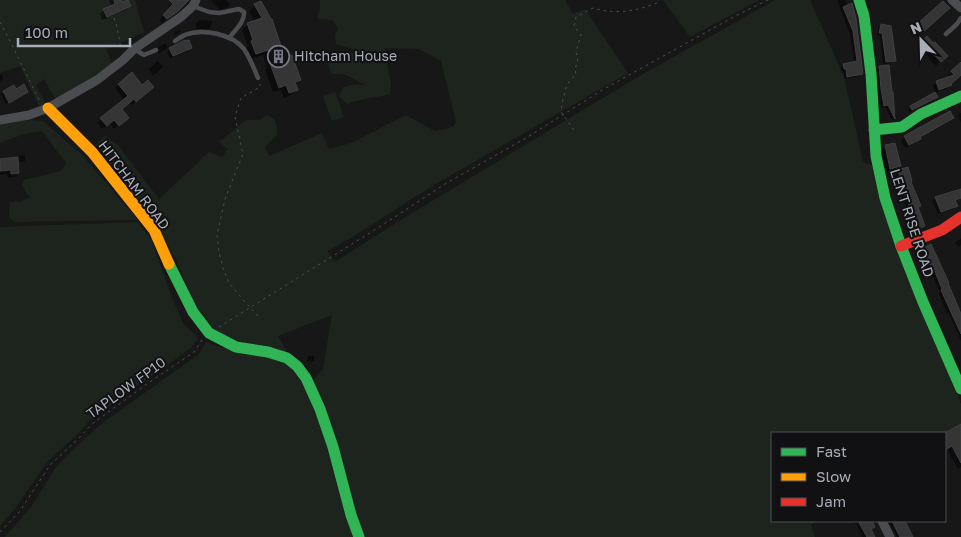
<svg xmlns="http://www.w3.org/2000/svg" width="961" height="537" font-family="'Golos Text',sans-serif">
<style>
.green{fill:#1d241e}
.shadow{fill:#0007}
.building{fill:#353536;stroke:#3f4043}
.lines{fill:none;stroke-linecap:round;stroke-linejoin:round}
.path{stroke:#4d4e52;stroke-width:1;stroke-dasharray:2.5 4;stroke-linecap:butt}
.lane{stroke:#4b4c50;stroke-width:4.5}
.street{stroke:#4b4c50;stroke-width:9}
.fast{stroke:#30b455;stroke-width:11}
.slow{stroke:#ff9f0a;stroke-width:11}
.jam{stroke:#e5322d;stroke-width:11}
.labels{text-anchor:middle;stroke-width:4;stroke-linejoin:round;paint-order:stroke}
.poi-label{font-size:14px;fill:#a8adb8;stroke:#111113;text-anchor:start}
.street-label{font-size:14px;fill:#a8adb8;stroke:#111113}
</style>
<rect width="100%" height="100%" fill="#171717"/>
<path class="green" d="M0,0H135L144,32L108,49L105,45L112,64L96,79L57,102L44,79L36,85L46,104L39,106L20,66L0,73Z
M320,0H565L573,14L585,9L628,73L429,188L351,238L327,251L335,262L399,221L636,78L775,0H810L844,77L863,162L872,165L918,302L961,404V425L945,434V433H772V521H818L811,525L815,537H363L312,381L323,369L332,315L278,336L289,355L249,345L217,332L196,310L177,261L165,241L120,176L96,145L104,136L117,144L159,199L209,152L222,157L228,149L219,142L246,120H259L267,115L274,119L277,127V135L265,147L269,156L322,133L329,149L351,143L406,115L435,131L453,127L456,122L441,61L419,49L384,48L389,54L387,65L391,83L390,94C376,98 361,98 347,104L339,96L343,87L351,85H366L343,74H332L328,64L334,57L348,55L356,50L336,44L335,36L338,28L332,20L317,19L320,8Z
M663,0H759L690,37Z
M335,92L344,117L332,121L323,96Z
M30,120L43,121L81,154L138,220L14,222L9,217L10,202H20L30,197L27,194L22,185L24,180L61,171L66,163L42,131L24,134L0,143V123Z
M138,222L152,241L173,300L183,323L198,338L191,348L137,386L88,422L78,434L48,461L14,510L0,526V227Z
M206,342C226,350 247,352 269,357C277,359 283,364 292,365L314,402L353,537H5L31,507L56,467L83,440L104,422L199,354Z"/>
<path class="shadow" d="M109,0H120L122,4L130,6L125,10L102,20L100,14L104,10L111,7Z
M175,0H188L171,16L162,23L159,20L170,9L168,7Z
M213,0H226L230,5L224,11H221L211,1Z
M837,0H845L848,6L851,5L861,73L859,76L845,79L843,71H841V67L843,65L854,63L850,34Z
M943,2L944,12L917,36L912,30Z
M260,3L285,59L299,79L295,84L297,89L291,95L284,98L281,90L273,92L265,70L267,67L263,55L251,59L246,48L248,46L242,30L248,25L255,22L249,11L255,5Z
M199,20L212,21L211,27L209,29H196V23Z
M881,25L894,61L892,63L883,64L880,36L877,35L878,28Z
M180,30L181,32L175,35L174,32Z
M927,38L942,60L936,66L923,51L922,52L917,47Z
M165,43L168,47L159,54L156,49Z
M190,48L188,51L170,58L167,52L170,49Z
M158,61L163,67L153,76L149,69Z
M961,64V74L950,84V85L946,89L935,93L933,86L937,82L949,78L948,76Z
M879,67L892,93L894,119L892,120L885,107L881,108L877,70Z
M2,74L3,79L0,82V75Z
M119,84L142,87L149,91L132,105L130,102L121,109L123,122L114,129L110,123L102,129L97,123L124,100L115,88Z
M15,91L27,92L6,104L1,94L4,92Z
M936,97L934,100L910,112L908,109L911,107Z
M960,113H961V123L958,116Z
M953,118L949,122L919,138L915,143L905,148L901,141L905,137Z
M894,144L899,166L895,170L886,172L881,151L885,147Z
M25,155V161L24,162H17L18,173L14,177L8,178L7,174L0,175V160L18,158L19,156Z
M899,171L910,182L920,205L917,208L924,225L921,228L913,232L908,219L911,217L901,194L896,174Z
M961,189V198L954,201L956,206L953,209L938,214L932,201L936,198Z
M961,238V245L958,247L955,243Z
M931,246L961,317V341L949,313L947,314L939,294L940,292L921,252L924,249Z
M308,356H314V361L307,362Z
M961,426V467L958,469L947,449L945,450V434Z
M853,521H869L874,526L871,530L874,537H862L856,523L854,524Z
M888,521H903L911,537H897Z"/>
<path class="building" d="M114,0H121L122,2L128,0L131,6L107,17L103,9L115,4Z
M169,0H189L177,12L167,19L163,15L173,4Z
M261,1L271,19H272L285,58L292,55L301,80L295,82L298,90L289,93L286,85L279,88L270,63L273,62L268,50L256,54L251,41L253,40L247,23L262,18L254,4Z
M943,1L950,8L922,33L916,25Z
M852,3L856,18L863,74L847,77L846,69H844L843,64L857,61L853,31L843,7Z
M881,24L891,26L896,61L886,62L882,33H879Z
M927,36L933,43L935,42L948,56L941,62L928,48L927,49L921,42Z
M185,40V41L189,40L192,48L173,56L169,48Z
M961,62V75L951,84L952,85L939,90L936,81L954,75L951,71Z
M889,65L892,92H893L895,119L888,105L884,106L881,89L879,66Z
M132,72L142,85L148,80L154,87L136,102L134,99L122,109L129,118L119,126L114,120L107,126L100,118L128,96L118,84Z
M24,84L28,92L9,103L3,91L14,85L16,89Z
M935,92L938,97L912,110L910,106Z
M950,111L954,118L920,137L921,139L909,145L904,136Z
M895,143L901,166L890,169L885,145Z
M18,157L19,173L11,174V170L0,171V159Z
M908,167L912,181L911,182L921,206L918,207L925,226L916,230L910,216L913,214L903,191L898,170Z
M961,189V198L955,200L958,206L941,212L935,197Z
M931,244L949,283H948L961,314V334L941,290L942,289L932,264L930,265L923,248Z
M961,424V463L952,446L945,450V433Z
M858,521H872L875,527L871,529L875,537H867Z
M892,521H905L913,537H900Z"/>
<g class="lines">
<path class="path" d="M114,18L117,27L121,49
M0,22L13,47L40,102
M574,130L561,112L562,103L566,88L570,80L576,75L575,68L578,62L576,52L581,35L574,26L576,17L593,8C616,15 638,11 659,2L658,0
M258,316L244,301L229,283L223,268L219,252L217,235L225,199L243,154L235,117L241,98L260,87V84
M219,327L384,224L445,184L526,138L604,89L737,15L768,0
M0,532L20,511L50,465L77,440L92,424L144,386L194,352L202,340"/>
<path class="lane" d="M193,6L209,12L219,13L239,9L244,12C245,22 235,30 229,38
M946,34L957,24L961,18
M175,41C178,39 182,36 185,35C203,28 232,34 244,49C250,58 254,68 258,78
M134,49L144,55L156,50"/>
<path class="street" d="M952,0L961,8
M0,120L29,115L48,108L97,80L123,60L134,49L181,17L193,6L196,0
M882,521L890,537"/>
<path class="fast" d="M859,0L864,16L871,74L876,156L885,198L901,246L923,302L961,389
M874,130L902,127L921,114L961,96
M169,264L193,312L209,333L236,347L268,352L287,358L297,366L306,378L320,409L333,447L351,515L359,537"/>
<path class="slow" d="M48,108L92,152L154,230L169,264"/>
<path class="jam" d="M901,246L942,230L961,217"/>
</g>
<defs>
<symbol id="building-ring" viewBox="-11 -11 22 22"><circle r="9.5" fill="#111113" stroke="#757880" stroke-width="1.5"/><path d="M-4-6H4V6H1V3H-1V6H-4ZM-2.5-4.3h1.7v1.8h-1.7ZM.8-4.3h1.7v1.8H.8ZM-2.5-1h1.7V.8h-1.7ZM.8-1h1.7V.8H.8Z" fill="#757880"/></symbol>
</defs>
<g fill-rule="evenodd">
<use href="#building-ring" x="266" y="44" width="25" height="25"/>
</g>
<g class="labels">
<g class="poi-label">
<text x="294" y="61">Hitcham House</text>
</g>
<g class="street-label">
<text transform="translate(134 185) rotate(53)" y="5">HITCHAM ROAD</text>
<text transform="translate(912 223) rotate(72)" y="5">LENT RISE ROAD</text>
<text transform="translate(126 388) rotate(-36)" y="5">TAPLOW FP10</text>
</g>
</g>
<rect x="771" y="432" width="175" height="90" fill="#111113" stroke="#4d4f55"/>
<rect x="781" y="448" width="25" height="8" fill="#30b455" stroke="#4d4f55"/>
<text x="816" y="457" font-size="15" fill="#a8adb8">Fast</text>
<rect x="781" y="473" width="25" height="8" fill="#ff9f0a" stroke="#4d4f55"/>
<text x="816" y="482" font-size="15" fill="#a8adb8">Slow</text>
<rect x="781" y="498" width="25" height="8" fill="#e5322d" stroke="#4d4f55"/>
<text x="816" y="507" font-size="15" fill="#a8adb8">Jam</text>
<g transform="translate(921 40) rotate(337)" stroke="#111113" stroke-width="4" paint-order="stroke">
<path d="M0-4L9 19L0 12L-9 19Z" fill="#a8adb8"/>
<text y="-8" font-size="14" font-weight="bold" text-anchor="middle" fill="#a8adb8">N</text>
</g>
<path d="M18 38v8h112v-8" fill="none" stroke="#a8adb8" stroke-width="2.5"/>
<text x="25" y="38" font-size="15" fill="#a8adb8" stroke="#111113" stroke-width="4" paint-order="stroke">100 m</text>
</svg>
